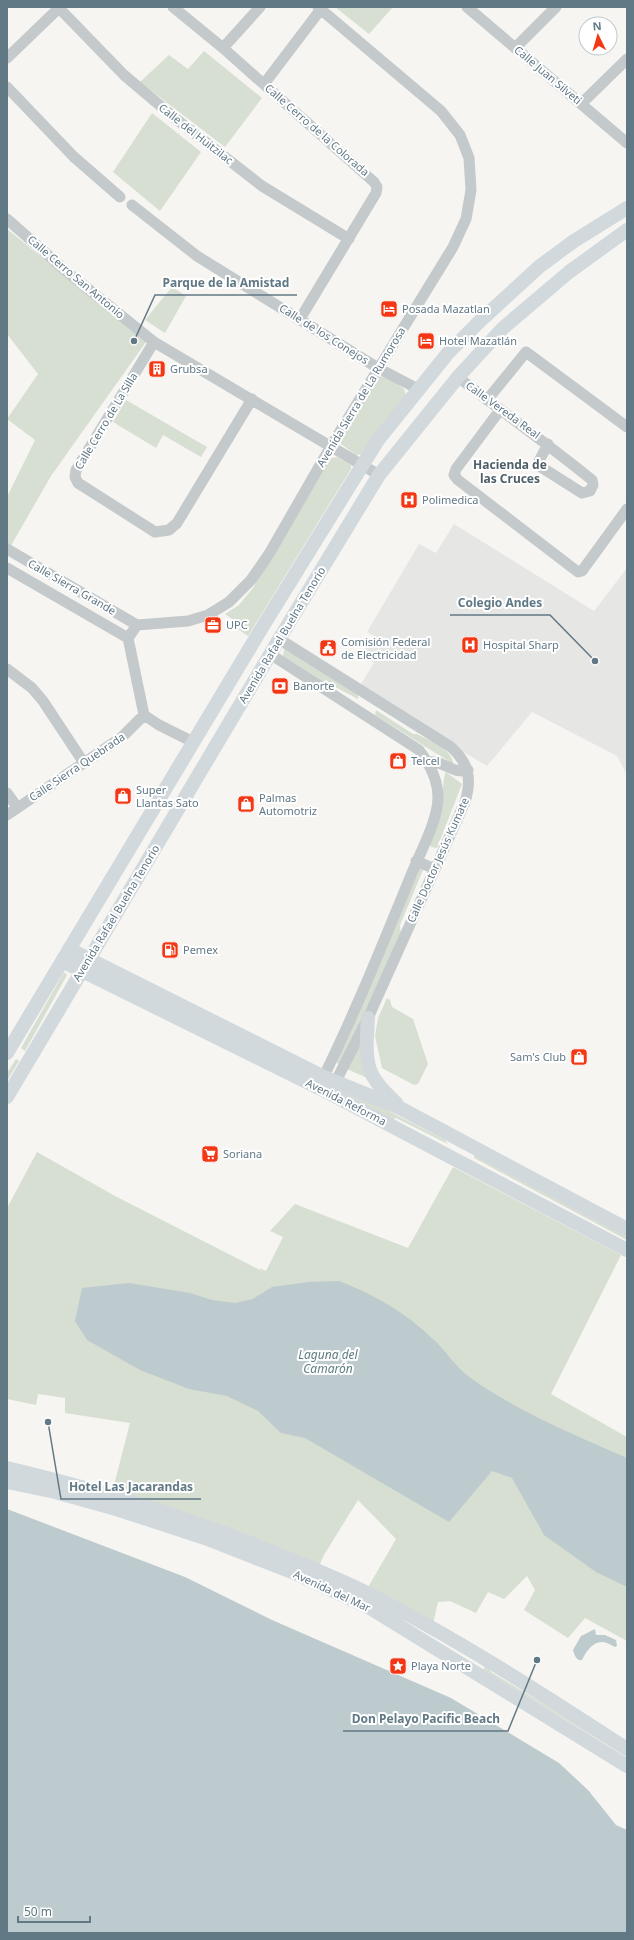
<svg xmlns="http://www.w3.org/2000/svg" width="634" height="1940" font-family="'Noto Sans',sans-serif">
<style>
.built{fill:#e6e7e5}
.green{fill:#d7ded2}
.water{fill:#bdcbcf}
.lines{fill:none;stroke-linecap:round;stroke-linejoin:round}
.minor{stroke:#c4c9cb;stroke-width:11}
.major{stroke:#d2d9dd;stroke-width:14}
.labels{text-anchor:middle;stroke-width:4;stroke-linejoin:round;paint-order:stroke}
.street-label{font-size:11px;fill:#617885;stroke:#fff}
.poi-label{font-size:11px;fill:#617885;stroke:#fff;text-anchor:start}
.neighbourhood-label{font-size:12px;font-weight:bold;fill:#506069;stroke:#fff}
.water-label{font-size:12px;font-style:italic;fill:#5d7b83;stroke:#fff}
.leader{fill:none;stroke:#617885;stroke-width:1.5}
.callout-dot{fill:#617885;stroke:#fff;stroke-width:1.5}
.callout-label{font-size:12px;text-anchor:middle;font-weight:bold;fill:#617885;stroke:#fff;stroke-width:4;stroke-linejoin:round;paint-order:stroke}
</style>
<rect width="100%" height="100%" fill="#f6f5f1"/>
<path class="built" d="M454,524L594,611L627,568V775L617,756L532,712L487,766L358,689L374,663L361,654L374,636L367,632L419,544L436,553Z"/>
<path class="green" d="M335,7H393L369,34Z
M204,51L262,98L225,147L140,82L169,55L188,69Z
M152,113L201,152L160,211L113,172Z
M7,229L146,342L51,476L9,549L7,548V497L35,440L7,419L38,374L7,334Z
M172,287L186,296L165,333L145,320Z
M387,376L404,389L406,395L363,454L356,455L341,444L340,435L378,377Z
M126,400L207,447L201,457L163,435L156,448L113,422Z
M337,457L351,465V469L248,636L239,630L241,625L225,614L239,605L253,588L328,459Z
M284,649H287L358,694V699L326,682H322L283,656Z
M376,710L413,734H417C429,741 453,749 453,764L375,715Z
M446,772L462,784L437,848L431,847L428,840C433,827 440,813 442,799C444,789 442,780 446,772Z
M419,868L423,870L400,925L401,937L342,1062L338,1064L336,1062Z
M64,972L67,975L25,1051L21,1048Z
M387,998L390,1000L392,1007L413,1019L428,1064L418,1084L414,1085L382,1068L375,1036L378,1018Z
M360,1038L376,1082L347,1069Z
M16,1059L19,1061L7,1081V1073Z
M348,1090L445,1140L448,1144L396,1118L393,1119L345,1094Z
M37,1152L115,1196L262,1271L259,1268L266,1271L283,1237L270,1231L295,1204L408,1248L453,1167L621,1255L551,1394L627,1437V1641L585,1618L568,1638L524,1610L535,1590L527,1576L504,1599L488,1592L476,1613L450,1601L438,1602L433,1624L367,1589L396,1539L358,1500L324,1555L319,1566L113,1489L130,1423L65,1413V1398L38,1394L36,1405L7,1399V1208Z
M474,1155L627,1233V1240L474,1158Z
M484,1667L489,1668L491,1672L627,1754V1757L484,1670Z"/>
<path class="water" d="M339,1281C377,1296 405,1312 434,1340C446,1351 455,1366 468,1376C516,1411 573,1434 627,1458V1587L596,1572L544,1535L512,1478L492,1471L449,1522L305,1438L281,1433L258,1411L227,1396L189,1389L140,1370L87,1340L75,1321L82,1288L129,1283L190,1293L212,1300L235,1303L253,1299L272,1287L309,1282Z
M7,1509L185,1577L272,1620L451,1698L559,1763L588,1790L616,1825L627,1830V1933H7Z
M595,1629L596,1635H605L616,1640L617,1646L615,1647C612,1646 610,1644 607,1643C595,1638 586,1651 582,1660C576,1661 575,1656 573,1650L581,1636Z"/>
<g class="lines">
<path class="minor" d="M173,7L223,48L374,182L377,187L376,193L300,319
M467,7L627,143
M59,8L124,75L176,119L262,186L349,239
M223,48L260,7
M515,48L556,7
M7,58L60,7
M264,84L321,9
M7,87L74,157L120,197
M582,103L627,59
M132,205L197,256L378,368L418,389
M7,219L66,271L154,342L379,475
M154,342L76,470L75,477L78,483L155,532L169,530L177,523L252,399
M458,377C502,412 548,444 592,480L593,485L590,491L582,493L541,467L539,461L548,444
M487,400L526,352L627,427
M500,410L456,469L454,475L458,480L578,572L582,571L627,509
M7,549L137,625
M7,568L128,638
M137,625L188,621L208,615L229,602L251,580L269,554L331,446L453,247L466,219L471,190L469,158L460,135L441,111L318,7
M137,625L128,638L144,715L159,725L193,742
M279,639L451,747C469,763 472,779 465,802L368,1018L332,1089
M270,654L419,750C429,763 438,779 438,797C438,822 418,856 409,880C381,948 353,1018 320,1084
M7,669L32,688L43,701L84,763
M427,762C442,759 453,775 468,770
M7,793L17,807
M7,815L122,737L144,715
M416,861L435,869"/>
<path class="major" d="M69,949L324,1077L400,1108L627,1229
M62,961L329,1093L627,1250
M368,1018C367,1039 363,1064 376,1081C382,1090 390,1097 397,1104
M7,1053L263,626L378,440L448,353L480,321L540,266L574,241L627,208
M7,1097L281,636L379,475L458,377L503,328L569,272L627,230
M7,1468C109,1492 209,1524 304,1565C323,1573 343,1581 361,1590C453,1636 541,1693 627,1749
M7,1482L55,1492L116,1509L205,1538L297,1574L370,1608L627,1766"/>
</g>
<defs>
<symbol id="hotel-square" viewBox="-11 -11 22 22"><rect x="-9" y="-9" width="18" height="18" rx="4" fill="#f33613" stroke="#fff"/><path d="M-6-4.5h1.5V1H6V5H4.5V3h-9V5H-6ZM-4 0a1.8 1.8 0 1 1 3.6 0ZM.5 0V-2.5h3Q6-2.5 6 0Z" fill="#fff"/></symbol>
<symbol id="building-square" viewBox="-11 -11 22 22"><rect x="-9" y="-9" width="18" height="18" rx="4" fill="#f33613" stroke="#fff"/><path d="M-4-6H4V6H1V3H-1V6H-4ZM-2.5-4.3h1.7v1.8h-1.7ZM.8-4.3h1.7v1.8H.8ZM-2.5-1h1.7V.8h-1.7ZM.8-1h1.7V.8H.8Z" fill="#fff"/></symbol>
<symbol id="hospital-square" viewBox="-11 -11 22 22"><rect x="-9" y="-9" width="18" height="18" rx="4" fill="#f33613" stroke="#fff"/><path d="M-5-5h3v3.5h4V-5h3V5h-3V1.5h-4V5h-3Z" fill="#fff"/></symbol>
<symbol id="office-square" viewBox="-11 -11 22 22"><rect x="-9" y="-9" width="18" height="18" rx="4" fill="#f33613" stroke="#fff"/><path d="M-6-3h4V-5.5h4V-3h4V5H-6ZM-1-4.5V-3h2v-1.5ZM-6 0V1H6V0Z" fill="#fff"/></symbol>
<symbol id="civic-square" viewBox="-11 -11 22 22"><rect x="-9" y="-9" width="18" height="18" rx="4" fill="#f33613" stroke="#fff"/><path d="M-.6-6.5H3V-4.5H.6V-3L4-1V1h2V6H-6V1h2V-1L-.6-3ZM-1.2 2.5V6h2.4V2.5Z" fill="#fff"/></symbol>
<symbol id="bank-square" viewBox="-11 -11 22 22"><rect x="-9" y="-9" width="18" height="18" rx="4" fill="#f33613" stroke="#fff"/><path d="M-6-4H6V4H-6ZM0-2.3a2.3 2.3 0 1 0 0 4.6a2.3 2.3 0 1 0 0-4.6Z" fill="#fff"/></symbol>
<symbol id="shop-square" viewBox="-11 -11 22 22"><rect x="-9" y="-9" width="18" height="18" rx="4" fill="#f33613" stroke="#fff"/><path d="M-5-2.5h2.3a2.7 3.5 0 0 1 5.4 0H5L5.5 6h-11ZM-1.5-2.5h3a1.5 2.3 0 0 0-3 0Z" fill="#fff"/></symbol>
<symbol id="fuel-square" viewBox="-11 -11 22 22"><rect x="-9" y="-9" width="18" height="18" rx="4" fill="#f33613" stroke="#fff"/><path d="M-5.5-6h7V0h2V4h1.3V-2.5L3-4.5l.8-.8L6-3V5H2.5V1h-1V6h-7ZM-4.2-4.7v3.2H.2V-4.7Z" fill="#fff"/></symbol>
<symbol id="supermarket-square" viewBox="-11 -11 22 22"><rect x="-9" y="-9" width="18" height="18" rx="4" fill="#f33613" stroke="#fff"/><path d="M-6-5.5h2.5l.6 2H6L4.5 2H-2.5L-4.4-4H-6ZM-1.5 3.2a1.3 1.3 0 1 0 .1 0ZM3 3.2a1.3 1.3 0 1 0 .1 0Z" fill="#fff"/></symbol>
<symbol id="sight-square" viewBox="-11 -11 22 22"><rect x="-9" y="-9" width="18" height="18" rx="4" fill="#f33613" stroke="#fff"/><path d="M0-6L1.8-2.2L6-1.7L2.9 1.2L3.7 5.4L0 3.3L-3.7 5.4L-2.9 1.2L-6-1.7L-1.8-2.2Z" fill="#fff"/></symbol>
</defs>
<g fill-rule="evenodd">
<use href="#hotel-square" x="379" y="299" width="20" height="20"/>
<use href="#hotel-square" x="416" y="331" width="20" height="20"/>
<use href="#building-square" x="147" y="359" width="20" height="20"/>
<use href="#hospital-square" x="399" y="490" width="20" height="20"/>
<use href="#office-square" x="203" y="615" width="20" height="20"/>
<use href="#hospital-square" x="460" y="635" width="20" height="20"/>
<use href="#civic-square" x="318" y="638" width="20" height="20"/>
<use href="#bank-square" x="270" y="676" width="20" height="20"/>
<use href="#shop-square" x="388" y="751" width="20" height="20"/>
<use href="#shop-square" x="113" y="786" width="20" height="20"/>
<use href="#shop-square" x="236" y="794" width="20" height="20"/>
<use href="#fuel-square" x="160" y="940" width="20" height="20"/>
<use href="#shop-square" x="569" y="1047" width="20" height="20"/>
<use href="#supermarket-square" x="200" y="1144" width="20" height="20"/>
<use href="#sight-square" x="388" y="1656" width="20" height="20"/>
</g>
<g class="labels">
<g class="street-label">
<text transform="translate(548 75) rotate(40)" y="4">Calle Juan Silveti</text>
<text transform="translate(317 130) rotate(41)" y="4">Calle Cerro de la Colorada</text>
<text transform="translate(196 134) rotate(38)" y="4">Calle del Huitzilac</text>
<text transform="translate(76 277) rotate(40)" y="4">Calle Cerro San Antonio</text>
<text transform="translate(324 334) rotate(32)" y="4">Calle de los Conejos</text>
<text transform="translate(361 397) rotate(-59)" y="4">Avenida Sierra de La Rumorosa</text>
<text transform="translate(503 410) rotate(36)" y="4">Calle Vereda Real</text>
<text transform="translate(106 421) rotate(-59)" y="4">Calle Cerro de La Silla</text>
<text transform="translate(72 587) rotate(30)" y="4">Calle Sierra Grande</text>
<text transform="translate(282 635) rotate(-59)" y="4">Avenida Rafael Buelna Tenorio</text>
<text transform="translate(77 767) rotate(-34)" y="4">Calle Sierra Quebrada</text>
<text transform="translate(438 860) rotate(-66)" y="4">Calle Doctor Jesús Kumate</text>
<text transform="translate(116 913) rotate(-59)" y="4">Avenida Rafael Buelna Tenorio</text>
<text transform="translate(346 1102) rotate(27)" y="4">Avenida Reforma</text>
<text transform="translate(332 1591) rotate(25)" y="4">Avenida del Mar</text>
</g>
<g class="poi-label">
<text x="402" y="313">Posada Mazatlan</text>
<text x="439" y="345">Hotel Mazatlán</text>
<text x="170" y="373">Grubsa</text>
<text x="422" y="504">Polimedica</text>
<text x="226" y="629">UPC</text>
<text x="341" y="646">Comisión Federal<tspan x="341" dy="13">de Electricidad</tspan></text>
<text x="483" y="649">Hospital Sharp</text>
<text x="293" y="690">Banorte</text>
<text x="411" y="765">Telcel</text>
<text x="136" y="794">Super<tspan x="136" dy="13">Llantas Sato</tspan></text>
<text x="259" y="802">Palmas<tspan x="259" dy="13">Automotriz</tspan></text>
<text x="183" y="954">Pemex</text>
<text x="566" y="1061" text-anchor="end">Sam's Club</text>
<text x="223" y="1158">Soriana</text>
<text x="411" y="1670">Playa Norte</text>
</g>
<g class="neighbourhood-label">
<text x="510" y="469">Hacienda de<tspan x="510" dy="14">las Cruces</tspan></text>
</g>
<g class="water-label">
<text x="328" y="1359">Laguna del<tspan x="328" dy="14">Camarón</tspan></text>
</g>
</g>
<path class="leader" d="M134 341L155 295H297M595 661L550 615H450M48 1422L61 1499H201M537 1660L508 1731H343"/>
<g class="callout-dot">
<circle cx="134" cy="341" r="4"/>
<circle cx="595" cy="661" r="4"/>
<circle cx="48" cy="1422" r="4"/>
<circle cx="537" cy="1660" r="4"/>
</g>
<g class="callout-label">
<text x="226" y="287">Parque de la Amistad</text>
<text x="500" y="607">Colegio Andes</text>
<text x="131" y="1491">Hotel Las Jacarandas</text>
<text x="426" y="1723">Don Pelayo Pacific Beach</text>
</g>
<rect width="634" height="1940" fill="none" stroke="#617885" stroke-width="16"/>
<g transform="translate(598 36) rotate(355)"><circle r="19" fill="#ffffff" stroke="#c0c9ce"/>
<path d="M0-3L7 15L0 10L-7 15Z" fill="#f33613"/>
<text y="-6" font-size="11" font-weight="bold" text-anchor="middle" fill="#617885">N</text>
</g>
<path d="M18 1916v6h72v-6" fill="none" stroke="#617885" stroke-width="2"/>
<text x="24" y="1916" font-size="12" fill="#617885" stroke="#ffffff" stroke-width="3" paint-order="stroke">50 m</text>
</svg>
